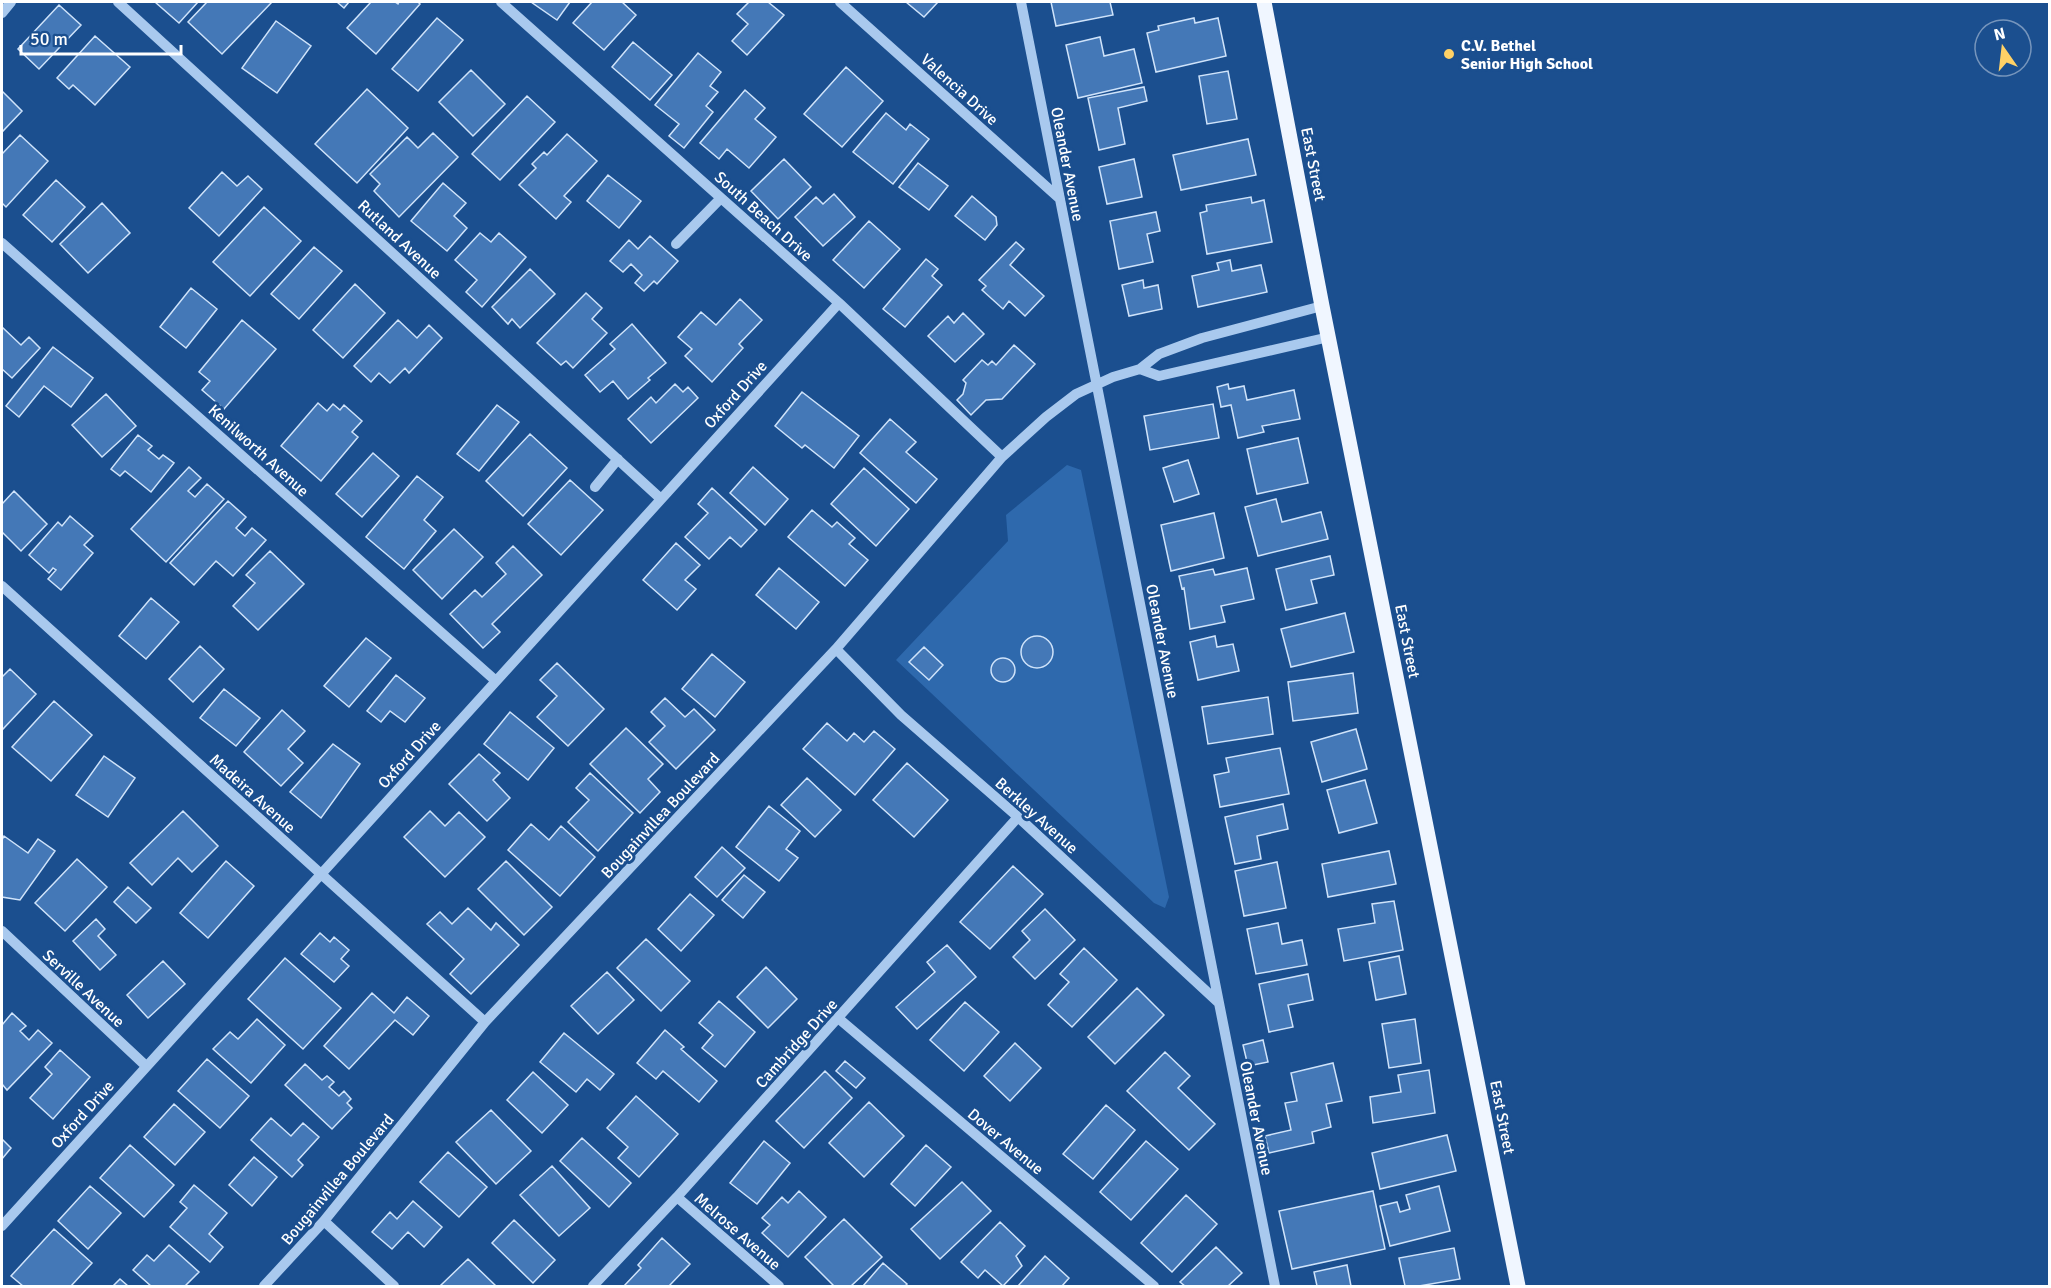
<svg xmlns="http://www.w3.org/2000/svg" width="2051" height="1288" font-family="Signika,sans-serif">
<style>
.green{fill:#2e69ad}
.building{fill:#4478b7;stroke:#cfe3fa;stroke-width:1.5}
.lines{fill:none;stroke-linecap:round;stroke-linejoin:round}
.minor{stroke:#a9c9ee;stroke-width:10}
.major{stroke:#f0f6ff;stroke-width:15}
.poi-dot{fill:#ffd166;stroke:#1b4f8f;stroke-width:2}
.labels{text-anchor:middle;stroke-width:6;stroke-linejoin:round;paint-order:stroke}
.poi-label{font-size:16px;font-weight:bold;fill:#fff;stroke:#1b4f8f;text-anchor:start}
.street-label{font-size:16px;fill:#fff;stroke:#1b4f8f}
</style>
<rect width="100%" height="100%" fill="#1b4f8f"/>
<path class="green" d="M1067,465L1081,470L1169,897L1165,908L1154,903L896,660L1008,541L1006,515Z"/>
<path class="building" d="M155,2H198L179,23Z
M207,2H272L222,54L188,22Z
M337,2H349L344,8Z
M371,2H395L398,4L399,2H418L420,4L376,54L347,28Z
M531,2H570L557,20Z
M592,2H622L636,15L604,50L573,23Z
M749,2H768L784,15L747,55L732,41L748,24L737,14Z
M906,2H938L924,17Z
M1051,2H1110L1113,15L1056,26Z
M59,5L81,25L39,69L18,49Z
M437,18L463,40L418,91L392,69Z
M1194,18L1195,23L1218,18L1226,56L1156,72L1147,33L1159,30L1158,26Z
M276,21L311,46L277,93L242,68Z
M95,36L130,67L95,105L73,85L69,89L57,78Z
M1100,37L1104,56L1134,49L1142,83L1078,98L1066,45Z
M633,42L672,75L650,100L612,67Z
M698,53L721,72L710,86L718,92L706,106L713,112L684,148L669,136L679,124L655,105Z
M846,67L883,101L842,147L804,114Z
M471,70L505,104L473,136L439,102Z
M1228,71L1237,119L1207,124L1199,76Z
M1144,87L1147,101L1118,108L1125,144L1099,150L1088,98Z
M367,89L408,128L357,183L315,144Z
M745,90L765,108L755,119L776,137L749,168L727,149L719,159L700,143Z
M2,91L22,111L2,132Z
M527,96L555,122L500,180L472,154Z
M886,113L906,130L910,124L929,139L893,184L853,152Z
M433,133L458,157L399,217L374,191L380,184L370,174L407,137L418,148Z
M567,134L597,161L564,196L571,202L556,219L519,185L536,168L532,164L544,152L547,155Z
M20,135L48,161L6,207L2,203V154Z
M1248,139L1256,175L1181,190L1173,155Z
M784,159L811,187L778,219L751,191Z
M1134,159L1142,197L1107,204L1099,167Z
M918,163L948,186L929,210L899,187Z
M222,172L237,186L248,176L262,189L219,236L189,208Z
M608,175L641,201L619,228L587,201Z
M56,180L85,207L52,242L23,215Z
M443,183L466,203L454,216L467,228L447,251L411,221Z
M834,194L855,217L823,246L795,217L816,197L823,204Z
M972,196L996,217L997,225L985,240L955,216Z
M1251,197L1252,203L1264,200L1272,242L1207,254L1200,213L1207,211L1206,205Z
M102,203L130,233L88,273L60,244Z
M264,207L301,241L250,296L213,262Z
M1156,212L1160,231L1147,234L1153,262L1119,269L1110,221Z
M869,221L900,249L864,288L833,260Z
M480,233L491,242L499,233L526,257L482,307L466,292L477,280L455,260Z
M650,236L678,261L657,284L654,281L644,291L635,283L642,275L631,264L623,272L610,261L629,240L638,249Z
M1016,242L1024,249L1010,265L1044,296L1025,316L1009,301L1003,309L982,290L986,286L979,280Z
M314,247L342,271L299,319L271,294Z
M926,259L938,269L932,276L942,285L905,327L883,309Z
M1230,260L1232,271L1261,265L1267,292L1198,307L1192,276L1219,270L1217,263Z
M530,269L555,294L520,328L512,319L508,324L492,307Z
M1143,280L1144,288L1158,285L1162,309L1129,316L1122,285Z
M355,284L385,313L343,358L313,330Z
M191,288L217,309L186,348L160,327Z
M586,293L602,308L592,319L607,333L573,368L566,361L561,365L537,343Z
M740,299L762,320L739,344L743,348L712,382L685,356L692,349L678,337L701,312L716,325Z
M963,313L984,334L955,362L928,336L948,316L954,323Z
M242,320L276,349L224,409L202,390L210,381L199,372Z
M398,320L417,338L429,325L442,338L409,373L405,368L390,383L379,373L371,382L354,366Z
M632,324L666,363L648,378L650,380L628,399L613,381L600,392L585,375L615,349L610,344Z
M2,327L21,345L29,337L40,348L12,378L2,369Z
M1014,345L1035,364L1002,399L986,400L971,415L957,400L963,394L966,383L963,380L982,360L988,365L992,361L996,365Z
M53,347L93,378L71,407L44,386L19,417L6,406Z
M675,384L683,392L688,387L698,398L651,443L628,419L651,397L656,403Z
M1228,384L1229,389L1244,386L1247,400L1294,390L1300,419L1262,426L1264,432L1238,438L1231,405L1221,407L1217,387Z
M802,392L859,436L834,468L805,445L802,448L775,426Z
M106,394L136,426L102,457L72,425Z
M318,403L327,411L333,404L340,410L344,405L362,421L352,432L358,437L321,481L281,446Z
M1213,404L1219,438L1150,450L1144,416Z
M497,405L519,422L479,471L457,454Z
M890,419L916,442L906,452L937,479L916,503L860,453Z
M530,434L567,468L523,516L486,481Z
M138,435L152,446L148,450L159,459L163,455L174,463L151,492L125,471L120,476L111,469Z
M1298,438L1308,483L1257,494L1247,449Z
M373,453L399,476L362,517L336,494Z
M1188,460L1199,494L1174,502L1163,468Z
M189,467L201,478L188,491L195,497L207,484L224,499L166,562L131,529Z
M753,467L788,499L765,525L730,493Z
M864,468L909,509L876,546L831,504Z
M417,476L443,497L424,520L436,531L404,569L366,537Z
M570,480L603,510L561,555L528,524Z
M712,488L757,530L741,547L730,537L709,559L685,537L708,513L698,504Z
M14,491L47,524L21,551L2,532V504Z
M1276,499L1282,522L1321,512L1328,539L1258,556L1245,507Z
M228,501L246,517L236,528L245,536L252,528L266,540L233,576L216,561L194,585L170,563Z
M812,510L832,527L837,522L855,538L849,544L868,560L845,586L788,537Z
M1214,513L1224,558L1171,571L1161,525Z
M70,516L93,536L84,545L93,553L61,590L48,579L56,570L53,568L49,573L29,555L58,522L62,526Z
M454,529L483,557L442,599L413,570Z
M676,543L700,565L685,580L696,589L677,610L643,580Z
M513,546L542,575L492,624L500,632L483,648L450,614L475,590L482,597L506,574L496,563Z
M270,551L304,584L258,630L233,606L255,583L246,575Z
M1330,556L1334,575L1311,580L1317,603L1286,610L1276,569Z
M779,568L819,602L796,629L756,595Z
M1247,568L1254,599L1221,606L1225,622L1190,629L1184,588L1182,589L1179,576L1213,569L1215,575Z
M151,598L179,622L146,659L119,636Z
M1345,613L1354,652L1291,667L1281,629Z
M1215,636L1217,647L1233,644L1239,671L1198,680L1190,642Z
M1021 652a16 16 0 1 1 32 0a16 16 0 1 1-32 0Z
M366,638L391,658L349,707L324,686Z
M200,646L224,669L193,702L169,679Z
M924,647L943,665L929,680L909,662Z
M712,654L745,682L715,717L682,689Z
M991 670a12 12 0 1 1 24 0a12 12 0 1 1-24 0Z
M557,663L604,709L568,746L537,717L557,696L540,680Z
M10,669L36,694L2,730V677Z
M1353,673L1358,713L1293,721L1288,682Z
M396,675L425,698L405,722L390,711L381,722L367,711Z
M224,689L260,718L236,746L200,718Z
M1268,697L1273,734L1208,744L1202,707Z
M665,698L685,717L694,709L715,730L676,769L649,742L665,726L651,712Z
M54,701L92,735L51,781L12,747Z
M282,710L305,731L288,749L303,763L281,786L244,752Z
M510,712L554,748L528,780L484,744Z
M827,723L847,741L854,733L864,742L874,731L895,749L855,795L803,749Z
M626,728L663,764L648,779L660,792L640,813L590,764Z
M1356,729L1367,769L1322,782L1311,742Z
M333,744L360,764L321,818L290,792Z
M1280,748L1289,794L1220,807L1214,775L1229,772L1226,758Z
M479,754L500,773L493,780L510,798L487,821L449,784Z
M104,756L135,778L108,817L76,795Z
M907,763L948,800L914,837L873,800Z
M590,773L633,813L598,851L568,822L589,800L576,788Z
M807,778L841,810L815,837L781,805Z
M1365,780L1377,823L1339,833L1327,790Z
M1283,804L1288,829L1257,836L1261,859L1235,864L1225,817Z
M769,806L800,831L786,849L798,858L779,881L736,847Z
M183,811L218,846L192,872L178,858L152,885L130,863Z
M430,811L445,826L459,812L485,837L445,877L404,837Z
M531,824L549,840L561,826L595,857L560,896L508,850Z
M4,836L28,853L38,839L55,851L20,900L2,897V840Z
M722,847L745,868L717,897L695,877Z
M1389,851L1396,884L1328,897L1322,864Z
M77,859L107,887L65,931L35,903Z
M226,861L254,886L208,938L180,913Z
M506,861L552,907L524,935L478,889Z
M1277,862L1286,908L1244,916L1235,871Z
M1013,866L1043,894L990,949L960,922Z
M744,875L765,892L743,918L722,900Z
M128,887L151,908L136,923L114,902Z
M690,894L714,915L681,951L658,929Z
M1394,901L1403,950L1344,961L1338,929L1375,923L1372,904Z
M468,908L491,930L496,923L519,945L471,994L450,974L464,959L427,924L440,912L452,924Z
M1045,909L1075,940L1035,979L1013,957L1030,940L1022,931Z
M96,919L105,929L98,936L116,955L100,970L73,941Z
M1278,923L1282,944L1302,940L1307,965L1256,974L1247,929Z
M320,933L330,942L334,937L349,950L341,959L349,966L334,982L301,954Z
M646,939L690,981L661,1011L617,968Z
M947,945L976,977L917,1029L896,1007L935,972L927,962Z
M1084,948L1117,980L1072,1027L1048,1005L1069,982L1060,974Z
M1399,956L1406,994L1376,1000L1369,962Z
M285,958L341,1008L303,1049L248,999Z
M163,961L185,984L148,1018L127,995Z
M766,967L797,999L768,1028L737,997Z
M607,972L634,1000L598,1034L571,1006Z
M1308,974L1313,1000L1288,1005L1293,1027L1269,1032L1259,984Z
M1137,988L1164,1015L1115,1064L1088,1037Z
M372,993L394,1013L407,997L429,1016L413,1035L395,1020L349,1069L324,1046Z
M719,1001L755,1032L725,1067L702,1048L713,1035L699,1023Z
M965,1002L999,1032L964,1071L930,1040Z
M12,1013L26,1026L20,1031L29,1040L38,1030L52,1043L7,1090L2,1084V1025Z
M257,1019L285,1045L251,1083L213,1049L230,1032L238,1039Z
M1415,1019L1421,1063L1389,1068L1382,1024Z
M665,1030L684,1047L681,1049L717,1081L699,1102L663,1071L656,1079L637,1063Z
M564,1033L614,1074L600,1090L587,1079L576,1092L540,1062Z
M1263,1040L1268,1062L1248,1066L1243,1045Z
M1015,1043L1041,1068L1010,1101L984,1076Z
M60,1050L90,1077L53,1119L30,1098L52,1074L45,1067Z
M1165,1052L1190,1076L1178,1088L1215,1124L1189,1150L1127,1091Z
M207,1059L249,1096L220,1128L178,1091Z
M845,1061L865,1078L856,1088L836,1071Z
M1333,1063L1342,1101L1326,1104L1331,1127L1312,1132L1314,1143L1269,1153L1265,1136L1291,1130L1285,1103L1297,1101L1291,1073Z
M305,1064L322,1080L327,1076L334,1082L329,1087L339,1096L344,1091L351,1099L347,1103L352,1108L332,1129L285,1085Z
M1429,1070L1435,1113L1373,1123L1370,1097L1401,1092L1398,1075Z
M825,1071L852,1098L804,1148L776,1121Z
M533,1072L568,1105L542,1133L507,1100Z
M636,1096L678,1134L639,1177L618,1158L628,1147L607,1128Z
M869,1102L904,1136L864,1177L829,1143Z
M174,1104L205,1132L175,1165L144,1137Z
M1106,1105L1135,1130L1093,1179L1063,1154Z
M491,1110L531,1151L496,1184L456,1142Z
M271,1118L291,1136L303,1123L319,1137L298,1160L303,1165L292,1177L251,1140Z
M1447,1135L1456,1171L1380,1189L1372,1153Z
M582,1138L631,1183L609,1207L560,1161Z
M2,1139L11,1148L2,1159Z
M764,1141L790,1163L757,1204L730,1183Z
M1146,1141L1178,1169L1131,1220L1100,1192Z
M130,1145L174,1185L144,1217L100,1178Z
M926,1145L951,1167L915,1206L891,1184Z
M448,1152L487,1187L459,1217L420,1182Z
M254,1157L277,1177L252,1206L229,1185Z
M552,1166L590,1208L559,1236L520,1195Z
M962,1182L991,1211L940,1259L911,1229Z
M194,1185L227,1213L209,1234L223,1247L210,1262L170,1227L187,1208L180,1202Z
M90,1186L121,1213L88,1249L58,1221Z
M1439,1186L1450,1231L1390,1246L1380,1206L1397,1202L1400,1212L1410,1209L1406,1195Z
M799,1191L826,1217L788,1257L762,1233L770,1225L762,1218L782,1197L788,1203Z
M1373,1191L1385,1249L1292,1269L1279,1211Z
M1186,1195L1217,1224L1172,1272L1141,1243Z
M413,1201L442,1227L424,1247L408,1232L392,1249L372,1232L390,1212L397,1219Z
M844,1219L882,1257L851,1286H834L805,1257Z
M514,1220L555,1260L533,1283L492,1243Z
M1000,1222L1025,1246L1016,1256L1022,1266L1003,1286L985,1270L978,1278L961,1262Z
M54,1229L92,1263L71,1286H23L11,1276Z
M662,1238L690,1264L669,1286H624L641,1268L638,1265Z
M169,1245L199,1272L185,1286H151L133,1270L147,1255L154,1261Z
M1216,1247L1242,1273L1228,1286H1185L1180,1282Z
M1454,1248L1460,1279L1419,1286H1405L1399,1258Z
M1045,1256L1069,1278L1062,1286H1018Z
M468,1259L496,1286H440Z
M883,1263L907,1284L905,1286H863Z
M1347,1265L1351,1286H1317L1314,1272Z
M120,1279L128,1286H113Z"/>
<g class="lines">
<path class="minor" d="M118,2L661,499
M501,2L839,303L1002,457
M840,2L1059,198
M1021,2L1275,1286
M2,13L11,2
M2,243L496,681
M676,244L721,198
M1140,369L1159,376L1329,337
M595,487L618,459
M2,586L485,1022
M836,649L901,715L1018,817L1219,1003
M2,931L146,1066
M838,1018L1154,1286
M677,1197L779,1286
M324,1221L394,1286
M2,1226L839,303
M264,1286L324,1221L485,1022L836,649L1002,457L1046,417L1076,394L1113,377L1140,369L1159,354L1202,338L1322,306
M593,1286L677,1197L1018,817"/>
<path class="major" d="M1264,2L1322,306L1518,1286"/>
</g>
<circle class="poi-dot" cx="1449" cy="54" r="6"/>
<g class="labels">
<g class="poi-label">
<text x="1461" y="51">C.V. Bethel<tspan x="1461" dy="18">Senior High School</tspan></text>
</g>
<g class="street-label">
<text transform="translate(960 89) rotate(42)" y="6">Valencia Drive</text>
<text transform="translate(1068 164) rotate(79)" y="6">Oleander Avenue</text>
<text transform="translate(1314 164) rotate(79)" y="6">East Street</text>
<text transform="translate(764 216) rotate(42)" y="6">South Beach Drive</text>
<text transform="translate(400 239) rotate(43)" y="6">Rutland Avenue</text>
<text transform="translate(735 394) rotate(-48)" y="6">Oxford Drive</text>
<text transform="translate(259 450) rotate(42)" y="6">Kenilworth Avenue</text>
<text transform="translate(1163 641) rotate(79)" y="6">Oleander Avenue</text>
<text transform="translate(1408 641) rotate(79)" y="6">East Street</text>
<text transform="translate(409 754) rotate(-48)" y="6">Oxford Drive</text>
<text transform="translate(253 793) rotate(42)" y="6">Madeira Avenue</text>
<text transform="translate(660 815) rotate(-47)" y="6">Bougainvillea Boulevard</text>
<text transform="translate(1037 815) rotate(42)" y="6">Berkley Avenue</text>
<text transform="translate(84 988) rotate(43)" y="6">Serville Avenue</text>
<text transform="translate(796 1043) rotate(-48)" y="6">Cambridge Drive</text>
<text transform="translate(82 1114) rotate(-48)" y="6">Oxford Drive</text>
<text transform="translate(1503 1117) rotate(79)" y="6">East Street</text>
<text transform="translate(1257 1118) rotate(79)" y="6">Oleander Avenue</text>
<text transform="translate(1006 1141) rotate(40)" y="6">Dover Avenue</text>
<text transform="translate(337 1179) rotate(-50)" y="6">Bougainvillea Boulevard</text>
<text transform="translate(738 1231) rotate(41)" y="6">Melrose Avenue</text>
</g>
</g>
<rect width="2051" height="1288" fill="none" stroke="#ffffff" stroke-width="6"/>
<g transform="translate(2003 48) rotate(346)"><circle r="28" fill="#1b4f8f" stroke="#7695bc" stroke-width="1.5"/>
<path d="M0-4.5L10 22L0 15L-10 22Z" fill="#ffd166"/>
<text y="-9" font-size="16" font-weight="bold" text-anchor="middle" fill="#ffffff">N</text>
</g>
<path d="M21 45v9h160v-9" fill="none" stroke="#ffffff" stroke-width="3"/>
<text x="30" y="45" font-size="18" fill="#ffffff" stroke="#1b4f8f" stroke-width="4.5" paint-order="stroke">50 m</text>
</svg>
